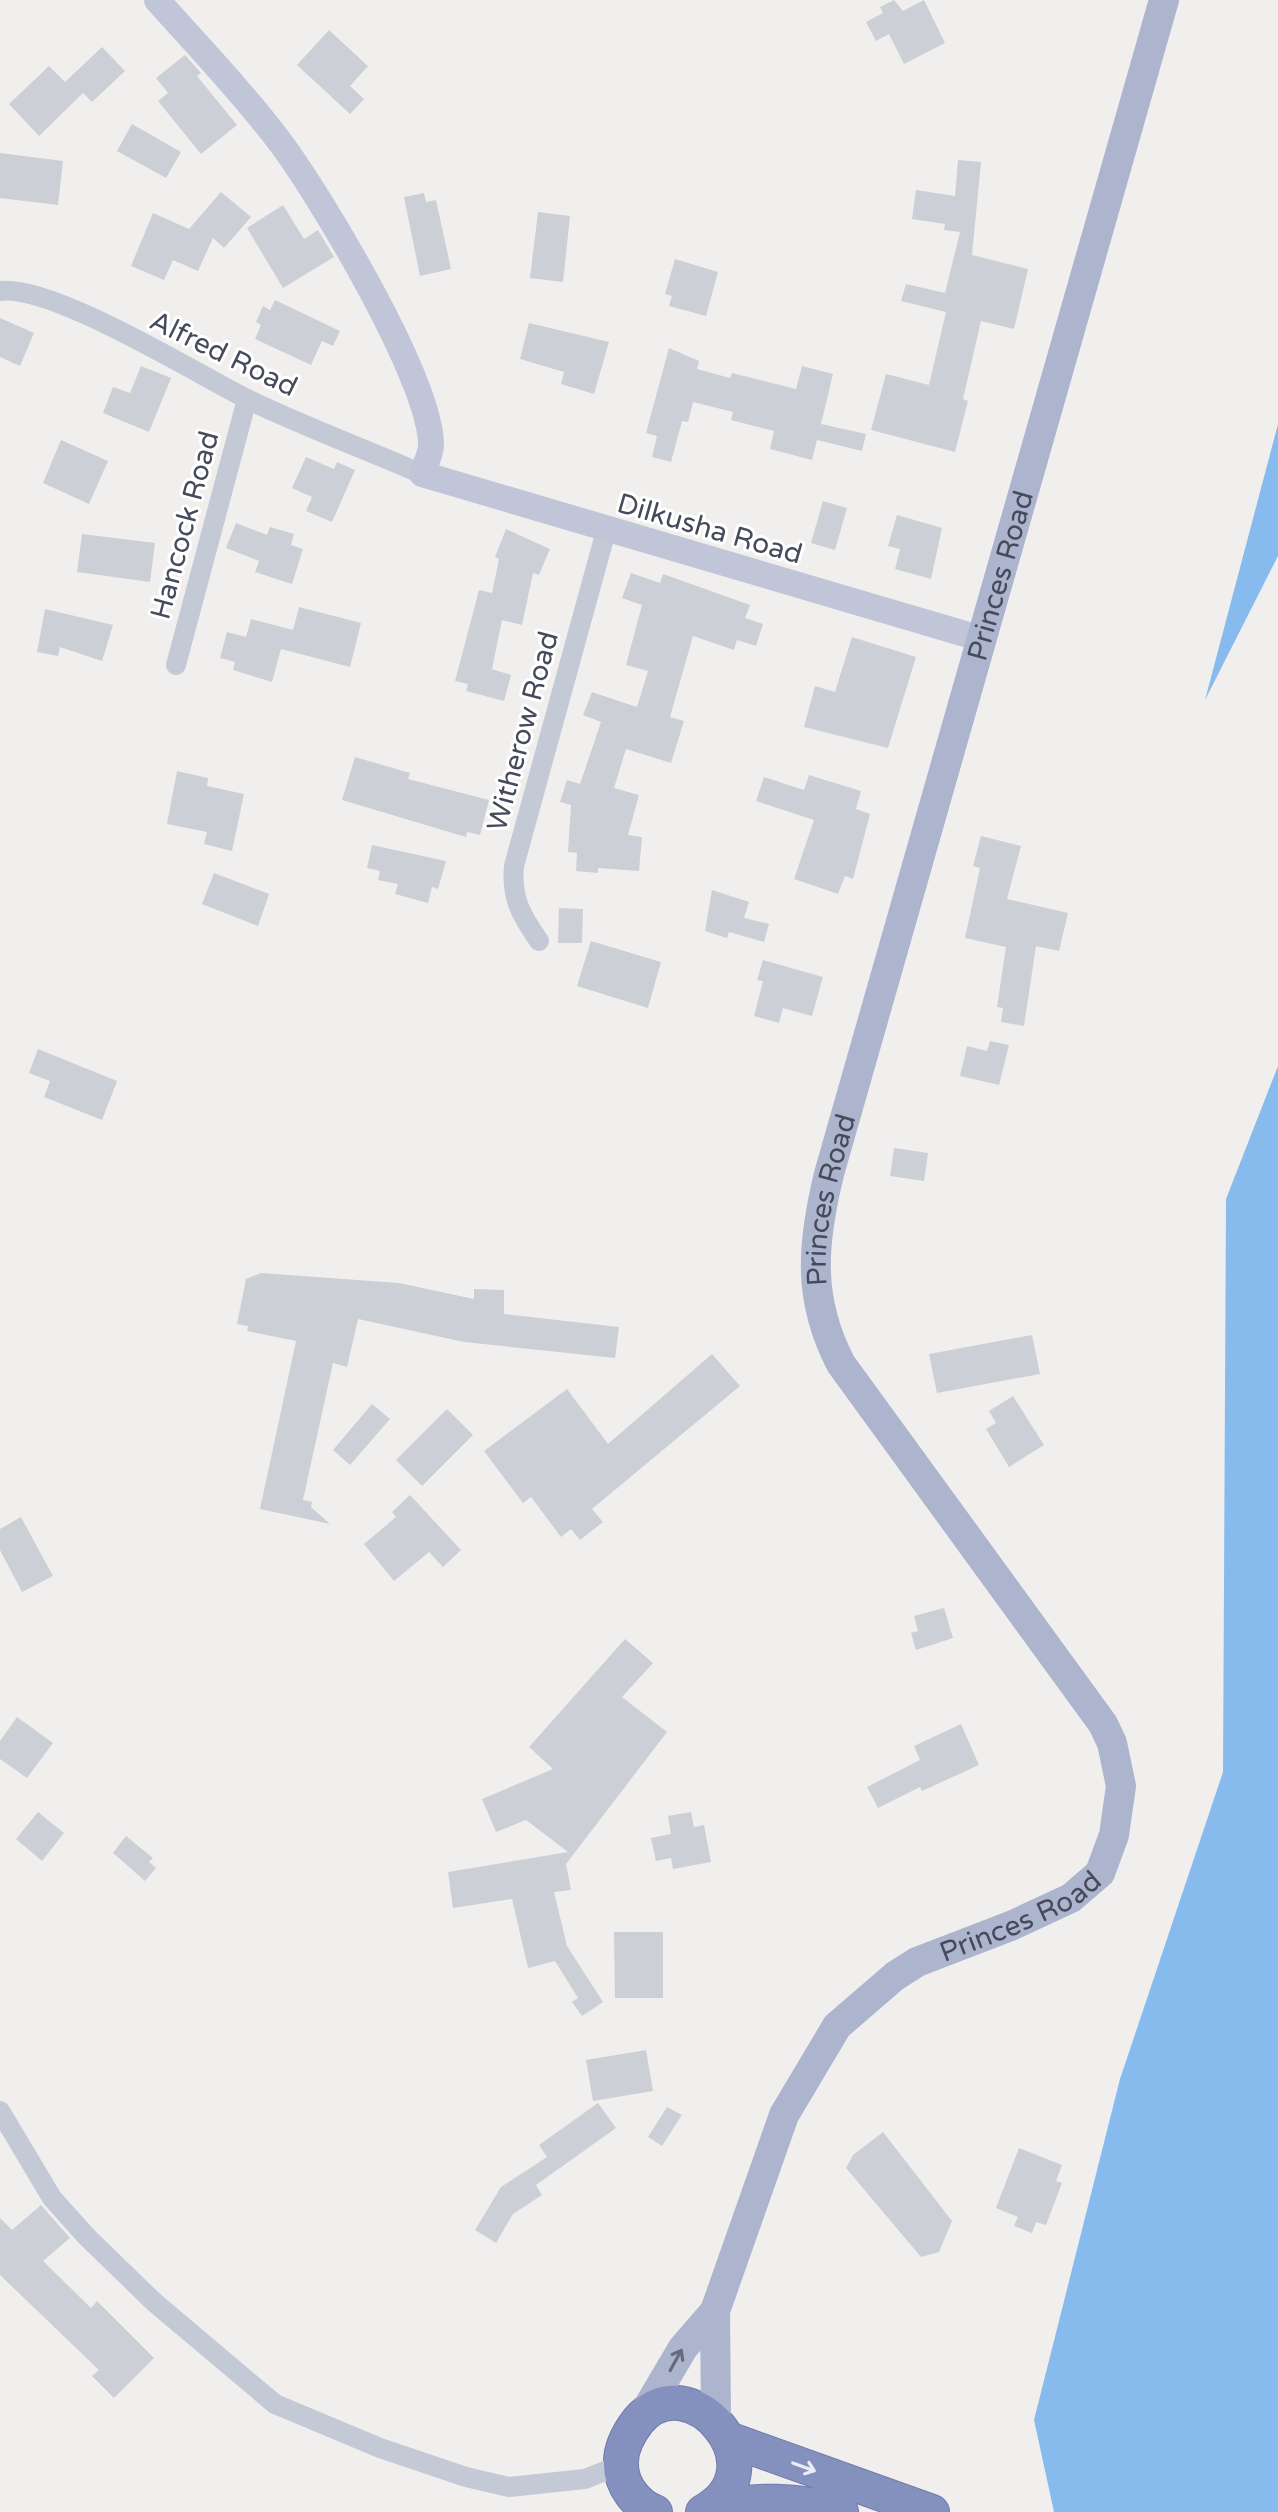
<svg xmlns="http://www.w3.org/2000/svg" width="1278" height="2512" font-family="'Varela Round',sans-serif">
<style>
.water{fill:#87bbee}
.building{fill:#cdcfd6}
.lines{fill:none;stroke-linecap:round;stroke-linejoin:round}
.highway-casing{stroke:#707baa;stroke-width:36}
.street{stroke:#c4c9d6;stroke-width:20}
.secondary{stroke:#c0c5d8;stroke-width:26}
.primary{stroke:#adb4ce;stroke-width:30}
.highway{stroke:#8490be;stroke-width:34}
.oneway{stroke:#656a7e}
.oneway2{stroke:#edeef5}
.labels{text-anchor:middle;stroke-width:6;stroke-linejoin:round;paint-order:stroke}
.street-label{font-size:28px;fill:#464b5c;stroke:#fff}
</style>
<rect width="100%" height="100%" fill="#f1efee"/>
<path class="water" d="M1278,424V556L1205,700Z
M1278,1066V2512H1054L1034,2420L1120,2079L1223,1772L1226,1199Z"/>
<path class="building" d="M894,0L903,11L924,0L945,43L904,64L889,34L876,41L866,22L883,13L880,7Z
M329,30L368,66L350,86L364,99L350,114L297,65Z
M102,47L125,71L92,102L83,93L39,136L9,104L49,66L65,82Z
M185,55L201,73L197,76L237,125L201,154L158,101L168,93L156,78Z
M132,124L181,152L166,178L117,151Z
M0,153L63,161L58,205L0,198Z
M958,160L981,162L972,255L1028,269L1014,329L981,321L963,399L968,401L955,452L871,430L886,374L929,385L946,312L901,301L906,284L945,293L960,232L944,230L945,224L912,219L916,190L955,196Z
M221,192L251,217L224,248L213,238L198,271L173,260L164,280L131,266L153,213L189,229Z
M424,193L426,202L436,200L451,269L420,276L404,197Z
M283,205L304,239L318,230L334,257L283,288L247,228Z
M538,212L570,216L563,282L530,278Z
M675,259L718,272L706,316L669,306L672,296L665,294Z
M275,300L340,331L333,346L322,341L311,365L255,339L261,325L256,322L263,306L270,310Z
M0,318L34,333L20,366L0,357Z
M529,323L609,342L594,394L561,384L564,372L520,359Z
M669,348L699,361L697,369L730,378L732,373L796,389L802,366L833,374L821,424L866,434L862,451L817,440L812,460L770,449L774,431L731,420L733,412L693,402L688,422L682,421L671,462L652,457L657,436L646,433Z
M141,366L171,378L149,432L103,413L113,387L130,393Z
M61,440L108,461L89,504L43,483Z
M306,457L334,469L337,462L355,470L332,522L306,511L312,497L292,488Z
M823,501L847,508L835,550L811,543Z
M897,515L942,528L931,579L895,569L900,549L888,546Z
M236,523L267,535L270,527L294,534L291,545L303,549L292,584L255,572L259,561L226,548Z
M506,529L550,549L539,575L533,573L522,625L502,620L492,669L511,675L504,701L466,691L468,684L455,681L479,590L492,593L499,559L495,557Z
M82,534L155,543L150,582L77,572Z
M631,573L660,583L663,574L750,605L745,618L763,624L756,646L737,640L734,650L693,636L670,717L684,721L671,763L626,749L614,788L639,795L628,835L642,837L639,871L598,868V873L576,871L577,853L568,852L571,805L560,802L567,780L580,784L601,722L583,715L592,692L637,707L648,671L626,665L642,605L622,598Z
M299,607L361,623L350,667L281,649L272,682L233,670L235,662L220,658L227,632L246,637L251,619L293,630Z
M45,609L113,625L102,661L60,647L58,656L37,652Z
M852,637L916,657L888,748L804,727L815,686L835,692Z
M355,757L410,773L408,779L489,800L480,835L467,832L466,837L342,800Z
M177,771L208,778L207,786L244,794L232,851L204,844L207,832L167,824Z
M809,775L861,791L856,809L870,814L853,879L845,876L838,894L794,879L814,820L756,801L764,777L804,790Z
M981,836L1021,846L1007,899L1068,913L1059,951L1036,946L1024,1026L1001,1022L1003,1008L997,1007L1006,947L965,938L980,868L973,866Z
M372,845L446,861L438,889L432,887L428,903L395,894L398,884L378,880L380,871L367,868Z
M214,873L269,894L258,926L202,904Z
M712,890L749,902L744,918L769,924L764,942L729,932L727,938L705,931Z
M559,908L583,909L582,943H558Z
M591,941L661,962L648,1008L577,986Z
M763,960L823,977L812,1016L783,1008L779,1023L754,1016L763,981L757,980Z
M990,1041L1009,1045L999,1085L960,1076L967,1046L987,1051Z
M38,1049L117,1081L102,1120L44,1097L50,1081L29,1073Z
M894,1148L928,1153L924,1181L890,1176Z
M261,1273L399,1283L474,1299V1289L504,1290V1314L619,1327L615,1358L464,1342L358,1319L347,1367L333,1363L303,1500L312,1502L311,1507L330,1524L260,1509L296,1341L247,1331L248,1326L237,1324L246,1279Z
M1032,1335L1040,1374L937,1393L929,1354Z
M712,1354L740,1386L592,1509L603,1522L580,1540L571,1529L561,1537L531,1497L523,1503L484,1451L567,1389L608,1444Z
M1013,1396L1044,1445L1009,1467L986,1429L996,1423L989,1411Z
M372,1404L390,1419L350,1465L333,1450Z
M447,1409L473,1435L422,1486L396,1460Z
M410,1495L461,1550L443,1567L429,1552L394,1581L364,1544L396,1517L392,1512Z
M21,1517L53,1576L22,1592L0,1550V1529Z
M944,1608L953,1638L916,1650L911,1633L918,1631L914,1616Z
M625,1639L653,1663L622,1697L667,1732L566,1864L571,1890L554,1892L567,1946L603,2002L582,2016L572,2002L578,1998L555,1961L528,1968L512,1899L453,1908L448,1872L568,1852L526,1820L496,1832L482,1799L553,1769L529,1747Z
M17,1717L53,1743L27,1778L0,1759V1741Z
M961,1724L979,1765L922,1791L920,1787L878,1808L867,1787L920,1760L914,1746Z
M38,1812L64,1833L42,1861L16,1839Z
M691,1812L694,1827L704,1825L711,1862L673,1869L671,1858L656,1861L651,1838L671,1834L668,1816Z
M126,1836L153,1858L149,1862L156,1868L145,1881L113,1853Z
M614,1932H663V1998H615Z
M646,2050L653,2091L593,2101L586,2060Z
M598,2103L616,2128L536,2185L542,2195L513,2214L496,2243L475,2230L501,2187L547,2157L539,2145Z
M667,2107L682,2115L662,2146L648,2137Z
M883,2132L952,2221L939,2252L921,2257L846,2168L853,2155Z
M1019,2148L1062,2165L1056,2181L1062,2183L1046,2225L1036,2222L1032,2233L1014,2226L1018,2217L996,2208Z
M41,2205L70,2238L43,2261L91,2308L97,2301L154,2358L114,2398L92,2376L99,2370L0,2275V2218L12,2230Z"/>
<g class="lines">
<defs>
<path id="highway" d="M731,2440L932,2512
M711,2508C757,2499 797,2499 841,2512
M655,2512C637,2506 621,2485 621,2465C620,2448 628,2434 638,2421C688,2360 784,2468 703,2512"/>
</defs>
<use href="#highway" class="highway-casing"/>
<path class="street" d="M0,291C52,284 197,374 249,400C305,427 365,449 422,474
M176,665L247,399
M539,941C521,915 511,898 514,866L606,531
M0,2111L52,2198L87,2237L154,2302L275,2404L380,2448L466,2477L509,2487L585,2479L620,2465"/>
<path class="secondary" d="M157,0C198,46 243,93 280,142C321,197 431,380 431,445C431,454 425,465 422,474L982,639"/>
<g class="primary">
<path d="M644,2414L683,2348L715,2311"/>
<path id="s1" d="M716,2418L715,2311L784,2115L837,2026L895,1976L917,1962L1013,1925L1071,1898L1100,1873L1114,1835L1121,1786L1112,1743L1103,1724L841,1364C807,1299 812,1244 829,1174L1164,0"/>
</g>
<use href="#highway" class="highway"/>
</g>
<defs><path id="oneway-shaft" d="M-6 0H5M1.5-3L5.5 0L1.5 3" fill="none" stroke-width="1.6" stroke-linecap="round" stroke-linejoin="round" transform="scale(2)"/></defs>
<use class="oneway" href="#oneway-shaft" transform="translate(676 2360) rotate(-61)"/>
<use class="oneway2" href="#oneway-shaft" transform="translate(804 2467) rotate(20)"/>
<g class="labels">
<g class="street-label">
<text transform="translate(224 353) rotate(26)" y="10">Alfred Road</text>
<text transform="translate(184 525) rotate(-75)" y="10">Hancock Road</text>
<text transform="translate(710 528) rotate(16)" y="10">Dilkusha Road</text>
<text dy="10" stroke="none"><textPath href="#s1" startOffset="2144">Princes Road</textPath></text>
<text transform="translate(522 731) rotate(-75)" y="10">Witherow Road</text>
<text dy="10" stroke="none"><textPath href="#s1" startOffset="1496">Princes Road</textPath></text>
<text dy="10" stroke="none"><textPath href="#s1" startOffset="634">Princes Road</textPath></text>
</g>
</g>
</svg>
